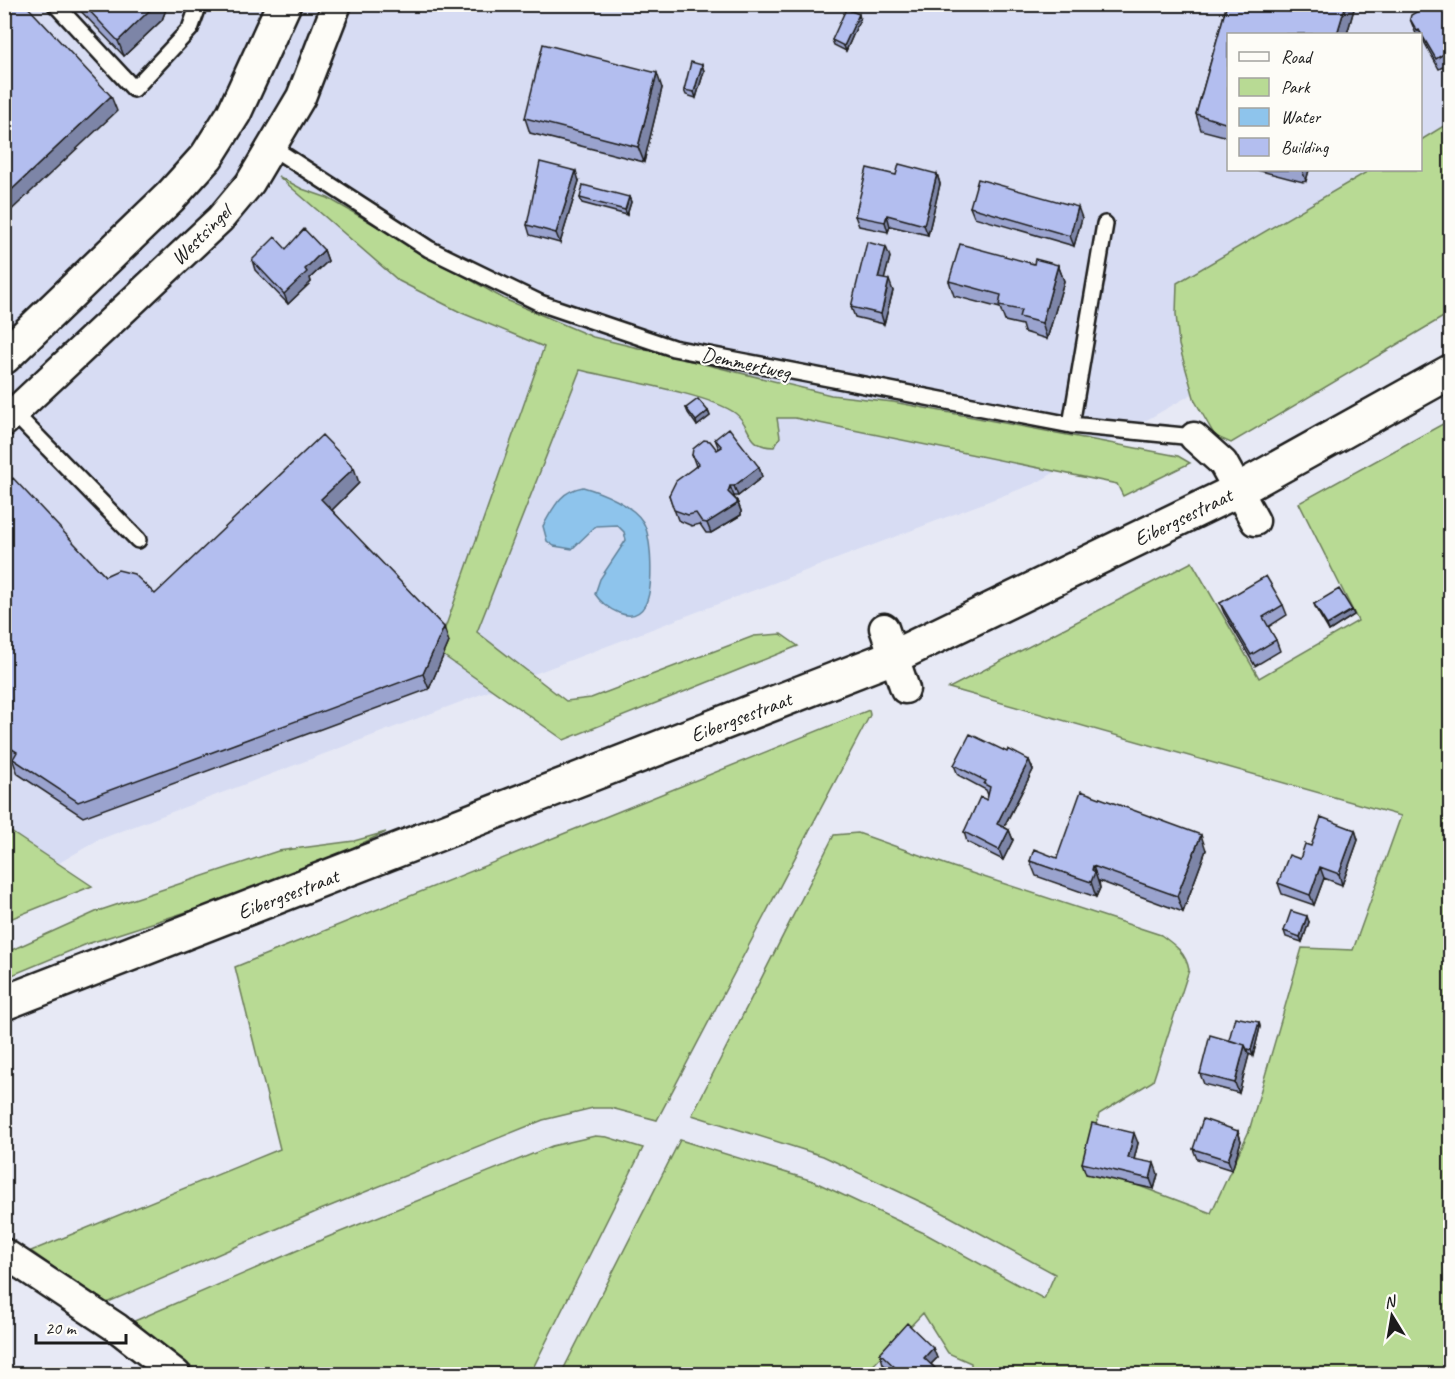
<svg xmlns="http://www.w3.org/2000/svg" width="1455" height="1379" font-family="Caveat,sans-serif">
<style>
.built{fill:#d7dcf3;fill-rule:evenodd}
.green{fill:#b8da94;stroke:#6a7b58;stroke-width:1.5}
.water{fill:#8ec4ec;stroke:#608199;stroke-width:1.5}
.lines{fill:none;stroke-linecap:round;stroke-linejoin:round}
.lane-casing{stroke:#1c1c1c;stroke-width:20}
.street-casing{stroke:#1c1c1c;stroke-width:33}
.secondary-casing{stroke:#1c1c1c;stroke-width:38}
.lane{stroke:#fdfcf7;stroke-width:15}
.street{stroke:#fdfcf7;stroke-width:28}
.secondary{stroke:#fdfcf7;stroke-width:33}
.wall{fill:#9aa3ce;stroke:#1c1c1c;stroke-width:1.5}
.shaded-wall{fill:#7d85a7;stroke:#1c1c1c;stroke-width:1.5}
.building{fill:#b3beef;stroke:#1c1c1c;stroke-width:1.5}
.labels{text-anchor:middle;stroke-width:4.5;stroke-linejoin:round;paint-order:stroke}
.street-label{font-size:21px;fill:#1c1c1c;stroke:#fdfcf7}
</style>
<rect width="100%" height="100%" fill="#e7e9f5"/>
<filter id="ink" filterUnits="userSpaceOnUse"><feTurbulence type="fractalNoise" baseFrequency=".0167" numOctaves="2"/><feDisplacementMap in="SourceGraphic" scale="12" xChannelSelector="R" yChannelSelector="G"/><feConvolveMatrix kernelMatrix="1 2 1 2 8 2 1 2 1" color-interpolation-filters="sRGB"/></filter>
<g filter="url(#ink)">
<path class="built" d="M5,5H1450V247L1036,483L98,840L5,895ZM1228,34H1420V170H1228Z"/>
<path class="green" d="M1450,122V313L1231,443L1215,436L1195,401L1179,345L1176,314L1177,283L1370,170H1420L1421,140Z
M278,176L302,189L328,198L504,299L593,337L831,395L893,402L1178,456L1190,463L1123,496L1117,484L795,418H777L780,437L774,447C745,447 752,425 735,413C709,394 616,379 580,370L477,632L566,701L591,698L754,636L781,634L798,646L564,740L437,651L544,347L462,313L399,281Z
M1450,420V1374H971V1363L948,1353L923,1313L865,1374H561L680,1140L813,1181L924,1233L1044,1299L1055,1274L936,1209L823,1156L692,1115L834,835L858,833L953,867L1161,935C1175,945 1186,953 1189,970L1153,1081L1099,1114L1087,1157L1102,1172L1211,1213L1249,1131L1302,948L1353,950L1401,816L949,688L1192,562L1259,678L1358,621L1299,503Z
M869,710L870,715L657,1120L611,1108H593L543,1120L318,1211L104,1304L31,1251L280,1149L235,967Z
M5,828L92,886L5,921Z
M386,832L314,866L211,904L87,944L5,978V953L98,911L278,851L354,841Z
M595,1136L607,1137L643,1148L530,1374H202L130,1323L328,1237L552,1146Z"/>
<path class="water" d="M583,487C601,492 633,505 643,522C652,538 654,589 645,605C633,627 604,608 595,594L600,579L626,540L624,532L617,525L596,526L572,549L554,546L547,541L543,526C554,507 560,491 583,487Z"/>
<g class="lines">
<defs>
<path id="lane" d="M55,4L134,89L190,29L199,4
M273,148L429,249L540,303L673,348L1071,425L1194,437
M14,413L138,540
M1071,425L1105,224"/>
<path id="street" d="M4,422L220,219L250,183L301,97L337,4
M1194,437L1223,463L1255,521
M884,628L905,689
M4,1253L117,1328L176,1374"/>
<path id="secondary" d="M4,357L170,197L207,156L234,113L284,4
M4,1003L895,656L1238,490L1450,372"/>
</defs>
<use href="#lane" class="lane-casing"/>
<use href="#street" class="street-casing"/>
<use href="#secondary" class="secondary-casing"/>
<use href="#lane" class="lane"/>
<use href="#street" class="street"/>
<use href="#secondary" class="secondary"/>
</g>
<path class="wall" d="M74,4H168L162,20L124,56Z
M1227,4H1353L1354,9L1347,34H1228V137L1201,130L1196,114Z
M1450,4V63L1439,69L1423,40L1420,41V34H1416L1410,19Z
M860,19L846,51L834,45L832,40Z
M702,65L704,71L696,98L686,95L684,90Z
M662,88L644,162L530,133L525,118Z
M1257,170H1309L1306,181L1303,182Z
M937,174L940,184L928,235L890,226L888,232L859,226L855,216L896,175Z
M579,181L560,243L530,235L527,225Z
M629,197L631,202L627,215L582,203L580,198Z
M970,207L1082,218L1074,246L974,217Z
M286,249L324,250L328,261L310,278L311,282L288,304L255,270L252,260Z
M890,257L884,279L893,291L884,324L855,317L851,307Z
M1034,264L1058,265L1064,281L1047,339L1024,332L1022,325L1005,321L1000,308L954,296L949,281Z
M686,408L708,411L710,416L697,426L688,413Z
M715,439L759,467L762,477L738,496H734V497L737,501L741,511V515L711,533H706L700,524L692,526L678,520L669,495L696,466L692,455L717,450L719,449Z
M359,483L332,510L449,642L429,689L83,817L18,774L13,761L4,756V486L105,576L155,594Z
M1220,603L1283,605L1287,615L1268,627L1276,640L1280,651L1255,666L1224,613Z
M1314,604L1352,610L1354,615L1329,631L1316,609Z
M1007,752L1029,760L1033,770L1004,827L1009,830L1013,840L1003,860L967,842L964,832L987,800L988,795L986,790L958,775L954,765Z
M1355,830L1358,840L1342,885L1324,878L1314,905L1282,894L1278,883L1311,846Z
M1206,850L1183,912L1099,881L1100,888L1096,897L1036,876L1030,861L1057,858Z
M1309,922L1302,942L1286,937L1284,931Z
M1259,1022L1260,1027L1253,1056L1249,1054L1239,1093L1204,1084L1200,1074L1229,1040Z
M1238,1131L1241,1141L1232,1170L1197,1159L1193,1149Z
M1138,1143L1134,1159L1158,1174L1154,1189L1086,1174L1082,1163Z
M933,1348L937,1358L931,1364L941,1374H895L883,1364L880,1353Z"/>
<path class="shaded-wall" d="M156,4H168L162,20L124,56L118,41Z
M1346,4H1353L1354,9L1347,34H1337Z
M859,14L860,19L846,51L844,46Z
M702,65L704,71L696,98L694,92Z
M657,73L662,88L644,162L638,147Z
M111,96L117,111L4,217V197Z
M1302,170H1309L1306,181Z
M576,171L579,181L560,243L556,233Z
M937,174L940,184L928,235L924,225Z
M629,197L631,202L627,215L625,210Z
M1078,207L1082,218L1074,246L1070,236Z
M887,215L890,226L888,232L885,222Z
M886,247L890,257L882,288L878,278Z
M324,250L328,261L310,278L311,282L288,304L284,294L305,269Z
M1058,265L1064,281L1047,339L1042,323Z
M889,280L893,291L884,324L881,314Z
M708,411L710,416L697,426L696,421Z
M759,467L762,477L738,496L734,486Z
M354,468L359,483L327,515L321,499Z
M730,486L734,496L732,502L728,492Z
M737,501L741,511V515L711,533L707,523Z
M1352,610L1354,615L1329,631L1327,625Z
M444,627L449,642L429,689L423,674Z
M1029,760L1033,770L1000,834L997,824Z
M1009,830L1013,840L1003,860L999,850Z
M1355,830L1358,840L1342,885L1339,874Z
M1201,835L1206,850L1183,912L1177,896Z
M1093,866L1100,888L1096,897L1091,882L1092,870Z
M1320,867L1324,878L1314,905L1310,895Z
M1307,916L1309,922L1302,942L1300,937Z
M1259,1022L1260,1027L1253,1056L1251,1050Z
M1245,1045L1249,1055L1239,1093L1235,1083Z
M1238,1131L1241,1141L1232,1170L1228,1160Z
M1134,1133L1138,1143L1132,1168L1128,1158Z
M1154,1163L1158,1174L1154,1189L1150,1179Z
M933,1348L937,1358L927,1368L924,1358Z"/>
<path class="building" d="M4,4H25L111,96L4,197Z
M83,4H156L118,41Z
M1227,4H1346L1337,34H1228V124L1196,114Z
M1430,4H1450V50L1436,59L1419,30L1417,31L1410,19L1411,15Z
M846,9L859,14L844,46L832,40Z
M543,44L657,73L638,147L525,118Z
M691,62L702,65L694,92L684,90Z
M540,162L576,171L556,233L527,225Z
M899,164L937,174L924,225L887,215L885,222L855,216L867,168L896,175Z
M978,179L1078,207L1070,236L970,207Z
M583,185L629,197L625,210L580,198Z
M304,229L324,250L305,269L307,272L284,294L252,260L275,237L286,249Z
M867,242L886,247L878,278L889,280L881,314L851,307Z
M960,244L1034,264L1035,259L1058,265L1042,323L1019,317L1021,310L999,306L1001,295L949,281Z
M698,399L708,411L696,421L686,408Z
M729,428L759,467L734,486H730L728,492L737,501V504L707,523L702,522L696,513L688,515L674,510L669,495L676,481L699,464L692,455L693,449L704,440L710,441L717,450L722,447L715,439Z
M322,435L354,468L321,499L444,627L423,674L78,802L13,759L17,752L4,744V486L13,478L105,576L118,570L134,574L155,594Z
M1266,576L1283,605L1263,617L1276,640L1251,655L1220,603Z
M1339,589L1352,610L1327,625L1314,604Z
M970,734L1007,752L1008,749L1029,760L997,824L1009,830L999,850L964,832L980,797L987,800L990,787L984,784L986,781L954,765Z
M1081,791L1201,835L1177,896L1093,866L1092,870L1095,872L1091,882L1030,861L1034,849L1057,858Z
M1321,817L1355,830L1339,874L1320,867L1310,895L1278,883L1289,855L1300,859L1305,844L1311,846Z
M1291,911L1307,916L1300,937L1284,931Z
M1235,1017L1259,1022L1251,1050L1247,1049L1245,1045L1229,1040Z
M1210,1035L1245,1045L1235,1083L1200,1074Z
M1203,1119L1238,1131L1228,1160L1193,1149Z
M1092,1123L1134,1133L1128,1158L1154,1163L1150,1179L1082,1163Z
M907,1323L933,1348L924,1358L941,1374H902L880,1353Z"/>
</g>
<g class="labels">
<g class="street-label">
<text transform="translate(201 235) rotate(-45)" y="7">Westsingel</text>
<text transform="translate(746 363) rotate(12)" y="7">Demmertweg</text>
<text transform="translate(1183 517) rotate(-26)" y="7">Eibergsestraat</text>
<text transform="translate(741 717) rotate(-21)" y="7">Eibergsestraat</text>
<text transform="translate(288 894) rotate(-21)" y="7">Eibergsestraat</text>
</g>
</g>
<rect width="1455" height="1379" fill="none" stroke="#fdfcf7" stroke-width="24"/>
<rect x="12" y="12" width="1431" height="1355" fill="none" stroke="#1c1c1c" stroke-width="2" filter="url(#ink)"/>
<rect x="1227" y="33" width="195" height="138" fill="#fdfcf7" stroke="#a3a29f" stroke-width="1.5"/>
<rect x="1239" y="52" width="30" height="9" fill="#fdfcf7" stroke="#a3a29f" stroke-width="1.5"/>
<text x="1281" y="63" font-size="18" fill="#1c1c1c">Road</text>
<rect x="1239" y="78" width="30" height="18" fill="#b8da94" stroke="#a3a29f" stroke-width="1.5"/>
<text x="1281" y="93" font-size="18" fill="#1c1c1c">Park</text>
<rect x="1239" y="108" width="30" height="18" fill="#8ec4ec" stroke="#a3a29f" stroke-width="1.5"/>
<text x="1281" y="123" font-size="18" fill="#1c1c1c">Water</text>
<rect x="1239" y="138" width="30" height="18" fill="#b3beef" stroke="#a3a29f" stroke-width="1.5"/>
<text x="1281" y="153" font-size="18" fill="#1c1c1c">Building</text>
<g transform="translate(1392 1316) rotate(349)" stroke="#fdfcf7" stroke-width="4.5" paint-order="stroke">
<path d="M0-4.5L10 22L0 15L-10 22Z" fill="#1c1c1c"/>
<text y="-9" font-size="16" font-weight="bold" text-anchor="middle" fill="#1c1c1c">N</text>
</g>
<path d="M36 1334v9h90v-9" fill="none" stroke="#1c1c1c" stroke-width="3"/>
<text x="45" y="1334" font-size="18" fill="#1c1c1c" stroke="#fdfcf7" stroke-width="4.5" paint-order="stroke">20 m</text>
</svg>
